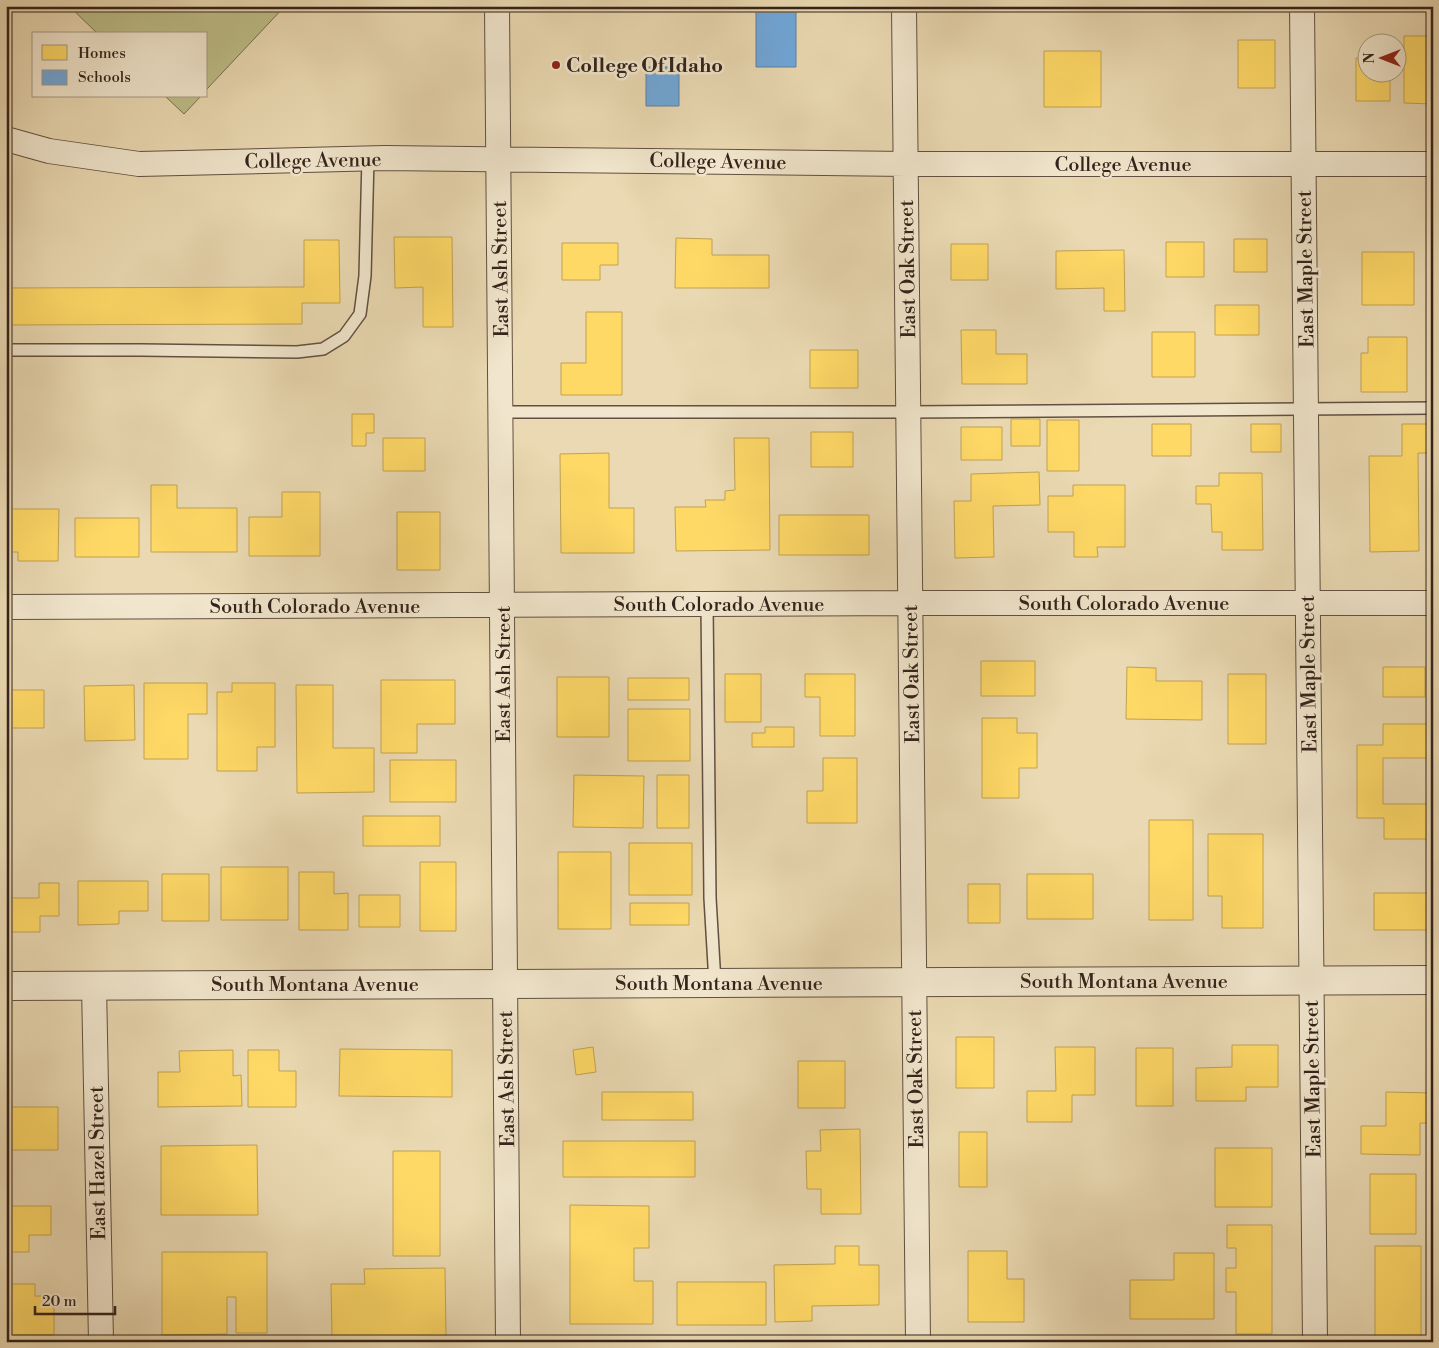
<svg xmlns="http://www.w3.org/2000/svg" width="1439" height="1348" font-family="'Libre Bodoni',serif">
<style>
.green{fill:#bdbe88;stroke:#787052}
.homes{fill:#ffd966;stroke:#c2a250}
.schools{fill:#6fa8dc;stroke:#5d80a2}
.lines{fill:none;stroke-linecap:round;stroke-linejoin:round}
.service-casing{stroke:#615041;stroke-width:14}
.minor-casing{stroke:#615041;stroke-width:26}
.tertiary-casing{stroke:#615041;stroke-width:30}
.service{stroke:#f1e6cd;stroke-width:11}
.minor{stroke:#f1e6cd;stroke-width:24}
.tertiary{stroke:#f1e6cd;stroke-width:28}
.poi-dot{fill:#8f2418;stroke:#f1e6cd;stroke-width:2}
.labels{text-anchor:middle;stroke-width:5;stroke-linejoin:round;paint-order:stroke}
.poi-label{font-size:20px;font-weight:bold;fill:#33231b;stroke:#f1e6cd;text-anchor:start}
.street-label{font-size:20px;fill:#33231b;stroke:#f1e6cd}
</style>
<rect width="100%" height="100%" fill="#ead9b2"/>
<filter id="stains"><feTurbulence type="fractalNoise" baseFrequency=".004" numOctaves="4"/><feColorMatrix values="0 0 0 0 .2 0 0 0 0 .09 0 0 0 0 .02 0 0 0 .5 -.17"/></filter>
<radialGradient id="worn" r=".72"><stop offset=".6" stop-color="#630" stop-opacity="0"/><stop offset="1" stop-color="#630" stop-opacity=".3"/></radialGradient>
<path class="green" d="M69,6H285L206,90V34H98Z
M165,96H201L184,114Z"/>
<path class="homes" d="M1230,6H1275V11H1230Z
M1404,36H1433V104L1404,103Z
M1238,40H1275V88H1238Z
M1044,51H1101V107H1044Z
M1356,58H1366V72H1390V101H1356Z
M394,237H452L453,327H423V287L395,288Z
M676,238L712,239V255H769V288H675Z
M1234,239H1267V272H1234Z
M304,240H339L340,303H302V324L6,325V288L304,287Z
M1166,242H1204V277H1166Z
M562,243H618V265H600V280H562Z
M951,244H988V280H951Z
M1124,250L1125,311H1104V288L1056,289V251Z
M1362,252H1414V305H1362Z
M1215,305H1259V335H1215Z
M586,312H622V395H561V363H586Z
M961,330H996V354H1027V384H962Z
M1152,332H1195V377H1152Z
M1368,337H1407V392H1361V353H1368Z
M810,350H858V388H810Z
M352,414H374V433H366V446H352Z
M1011,419H1040V446H1011Z
M1047,420H1079V471H1047Z
M1152,424H1191V456H1152Z
M1251,424H1281V452H1251Z
M1402,424H1429V453H1418L1419,551L1370,552L1369,456H1402Z
M961,427H1002V460H961Z
M811,432H853V467H811Z
M383,438H425V471H383Z
M734,438H769L770,550L676,551L675,507H706L705,500H725V491L735,490Z
M609,453V508H634V553H561L560,454Z
M1039,472L1040,505L993,506L994,557L955,558L954,501H971V474Z
M1219,473H1262L1263,550H1222V532H1212L1211,504H1196V486H1219Z
M151,485H177V508H237V552H151Z
M1073,485H1125V547H1097L1098,557H1074V532H1048V496H1073Z
M282,492H320V556H249V517H282Z
M6,509H59L58,561H18V552H6Z
M397,512H440V570H397Z
M779,515H869V555H779Z
M75,518H139V557H75Z
M981,661H1035V696H981Z
M1127,667L1156,668V681H1202V720L1126,719Z
M1383,667H1425V697H1383Z
M725,674H761V722H725Z
M805,674H855V736H820V697H805Z
M1228,674H1266V744H1228Z
M557,677H609V737H557Z
M628,678H689V700H628Z
M381,680H455V724H417V753H381Z
M144,683H207V714H188V759H144Z
M232,683H275V747H257V771H217V692H232Z
M134,685L135,740L85,741L84,686Z
M296,685H333V748H374V792L297,793Z
M6,690H44V728H6Z
M628,709H690V761H628Z
M982,718H1017V733H1037V768H1019V798H982Z
M1383,724H1433V758H1383V804H1433V839H1384V818H1357V745H1383Z
M765,727H794V747H752V733H765Z
M823,758H857V823H807V791H823Z
M390,760H456V802H390Z
M574,775L644,776L643,828L573,827Z
M657,775H689V828H657Z
M363,816H440V846H363Z
M1149,820H1193V920H1149Z
M1208,834H1263V928H1222V896H1208Z
M629,843H692V895H629Z
M558,852H611V929H558Z
M420,862H456V931H420Z
M221,867H288V920H221Z
M299,872H334V894L348,893V930H299Z
M162,874H209V921H162Z
M1027,874H1093V919H1027Z
M78,881H148V911H119V924L78,925Z
M39,883H59V916H40V932H6V898H39Z
M968,884H1000V923H968Z
M1374,893H1433V930H1374Z
M359,895H400V927H359Z
M630,903H689V925H630Z
M956,1037H994V1088H956Z
M1232,1045H1278V1087H1246V1101H1196V1068L1232,1067Z
M593,1047L596,1072L576,1075L573,1050Z
M1055,1047H1095V1095H1072V1122H1027V1091H1056Z
M1136,1048H1173V1106H1136Z
M340,1049L452,1050V1097L339,1096Z
M233,1050V1076L241,1075L242,1106L158,1107V1072H180L179,1051Z
M248,1050H279V1071H296V1107H248Z
M798,1061H845V1108H798Z
M602,1092H693V1120H602Z
M1386,1092L1433,1093V1123H1420V1155L1361,1154V1126H1386Z
M6,1107H58V1150H6Z
M860,1129L861,1214H821V1189H807L806,1151H821L820,1130Z
M959,1132H987V1187H959Z
M563,1141H695V1177H563Z
M257,1145L258,1215H161V1146Z
M1215,1148H1272V1207H1215Z
M393,1151H440V1256H393Z
M1370,1174H1416V1234H1370Z
M570,1205L649,1206V1248H634V1281H653V1324H570Z
M6,1206H51V1235H29V1252H6Z
M1227,1225H1272V1334H1236V1292H1226V1268H1236V1248H1227Z
M835,1246H859V1265H879V1305L812,1306V1321L775,1322L774,1265L835,1264Z
M1375,1246H1421V1342H1375Z
M968,1251H1007V1279H1024V1322H968Z
M162,1252H267V1333H236V1297H227V1334L162,1335Z
M1174,1253H1214V1319H1130V1280H1174Z
M445,1268L446,1336L332,1337L331,1284H365L364,1269Z
M677,1282H766V1325H677Z
M6,1284H35V1296H54V1335H6Z"/>
<path class="schools" d="M756,6H796V67H756Z
M646,67H679V106H646Z"/>
<g class="lines">
<defs>
<path id="service" d="M6,350H141L297,352L323,349L344,336L360,314L365,276L368,158
M501,412H908L1433,408
M707,604L710,898L715,983"/>
<path id="minor" d="M497,6L508,1342
M904,6L918,1342
M1302,6L1315,1342
M6,139L49,151L139,164L385,158L906,164H1433
M6,607L910,603H1433
M94,985L101,1342"/>
<path id="tertiary" d="M6,986L1433,980"/>
</defs>
<use href="#service" class="service-casing"/>
<use href="#minor" class="minor-casing"/>
<use href="#tertiary" class="tertiary-casing"/>
<use href="#service" class="service"/>
<use href="#minor" class="minor"/>
<use href="#tertiary" class="tertiary"/>
</g>
<circle class="poi-dot" cx="556" cy="65" r="5"/>
<g class="labels">
<g class="poi-label">
<text x="566" y="72">College Of Idaho</text>
</g>
<g class="street-label">
<text transform="translate(313 160) rotate(-1)" y="7">College Avenue</text>
<text transform="translate(718 161) rotate(1)" y="7">College Avenue</text>
<text x="1123" y="171">College Avenue</text>
<text transform="translate(500 269) rotate(-91)" y="7">East Ash Street</text>
<text transform="translate(907 269) rotate(-91)" y="7">East Oak Street</text>
<text transform="translate(1305 269) rotate(-91)" y="7">East Maple Street</text>
<text x="1124" y="610">South Colorado Avenue</text>
<text x="719" y="611">South Colorado Avenue</text>
<text x="315" y="613">South Colorado Avenue</text>
<text transform="translate(503 674) rotate(-90)" y="7">East Ash Street</text>
<text transform="translate(911 674) rotate(-91)" y="7">East Oak Street</text>
<text transform="translate(1308 674) rotate(-91)" y="7">East Maple Street</text>
<text x="1124" y="988">South Montana Avenue</text>
<text x="719" y="990">South Montana Avenue</text>
<text x="315" y="991">South Montana Avenue</text>
<text transform="translate(506 1079) rotate(-91)" y="7">East Ash Street</text>
<text transform="translate(915 1079) rotate(-91)" y="7">East Oak Street</text>
<text transform="translate(1312 1079) rotate(-91)" y="7">East Maple Street</text>
<text transform="translate(97 1163) rotate(-91)" y="7">East Hazel Street</text>
</g>
</g>
<rect width="1439" height="1348" fill="none" stroke="#ead9b2" stroke-width="25"/>
<rect x="8" y="8" width="1424" height="1333" fill="none" stroke="#33231b" stroke-width="2.5"/>
<rect x="12" y="12" width="1414" height="1323" fill="none" stroke="#33231b"/>
<rect x="32" y="32" width="175" height="65" fill="#f1e6cd" stroke="#a59886"/>
<rect x="42" y="45" width="25" height="15" fill="#ffd966" stroke="#a59886"/>
<text x="78" y="58" font-size="15" fill="#33231b">Homes</text>
<rect x="42" y="70" width="25" height="15" fill="#6fa8dc" stroke="#a59886"/>
<text x="78" y="82" font-size="15" fill="#33231b">Schools</text>
<g transform="translate(1382 58) rotate(270)"><circle r="24" fill="#f1e6cd" stroke="#a59886"/>
<path d="M0-4L9 19L0 12L-9 19Z" fill="#8f2418"/>
<text y="-8" font-size="14" font-weight="bold" text-anchor="middle" fill="#33231b">N</text>
</g>
<path d="M35 1306v8h80v-8" fill="none" stroke="#33231b" stroke-width="2.5"/>
<text x="42" y="1306" font-size="15" fill="#33231b" stroke="#f1e6cd" stroke-width="4" paint-order="stroke">20 m</text>
<rect width="100%" height="100%" filter="url(#stains)"/>
<rect width="100%" height="100%" fill="url(#worn)"/>
</svg>
